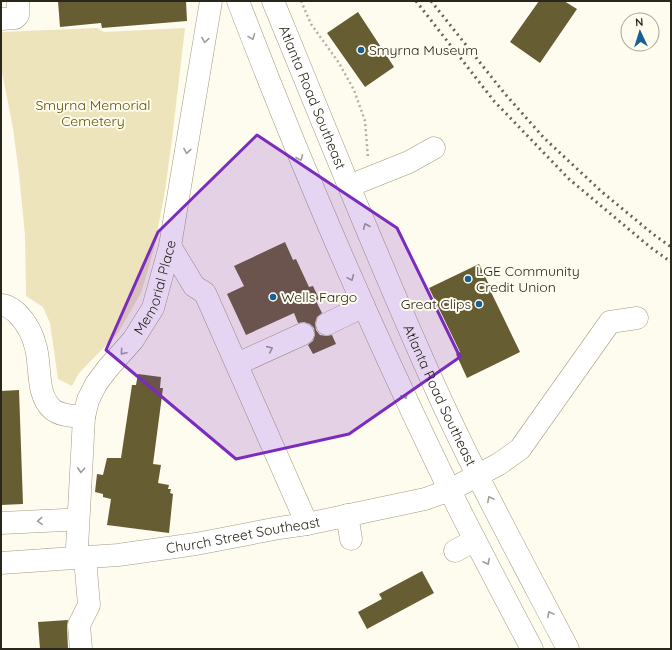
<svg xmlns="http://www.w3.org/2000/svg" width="672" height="650" font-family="Quicksand,sans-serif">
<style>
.green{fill:#ede4bc}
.building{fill:#675d33}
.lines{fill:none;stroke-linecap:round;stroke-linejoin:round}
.minor-casing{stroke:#a29b7f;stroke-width:23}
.major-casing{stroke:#a29b7f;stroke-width:23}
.path{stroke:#b3b0a4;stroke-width:2.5;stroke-dasharray:2 3;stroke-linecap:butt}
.minor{stroke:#fff;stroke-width:22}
.major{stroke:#fff;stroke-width:22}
.rail{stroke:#666358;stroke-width:3;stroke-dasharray:2 4;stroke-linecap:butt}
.oneway{stroke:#9f9d98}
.marked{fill:#7b2cbf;fill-opacity:0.2;stroke:#7b2cbf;stroke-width:3;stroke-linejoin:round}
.poi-dot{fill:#186094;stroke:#fefbef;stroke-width:1.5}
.labels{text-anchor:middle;stroke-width:4;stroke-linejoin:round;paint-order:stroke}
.poi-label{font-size:14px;fill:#29261b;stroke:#fefbef;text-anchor:start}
.street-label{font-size:14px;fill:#29261b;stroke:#fefbef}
.park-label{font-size:14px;fill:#625200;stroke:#fefbef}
</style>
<rect width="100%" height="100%" fill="#fefbef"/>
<path class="green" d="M97,28L104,32L185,28L172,139L165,191L154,249L141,293L118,333L79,373L72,386L58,379L50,323L43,307L26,296L25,235L19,174L13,128L1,67V32Z"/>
<path class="building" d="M58,1H186L187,21L102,28L101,23L60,27Z
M539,1H564L577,9L540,63L510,42Z
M358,12L394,67L365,87L327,33Z
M285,242L293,260L296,259L309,287L313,286L319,299L316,301L322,313L317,317L315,323L316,330L320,335L327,336L332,335L336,344L313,354L308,345L313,341L315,335L314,328L310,324L304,322L298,323L294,313L246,335L227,294L244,286L234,266Z
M479,264L492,291L491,292L520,352L467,378L456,354L460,352L429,288Z
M138,374L161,377L160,388H163L153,464L161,465L158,483L169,485L168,489H171L170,493L173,494L169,533L107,525L111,499L103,497V494L95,492L97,474L103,475L107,458H121L132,385H136Z
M19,390L23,504L1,505V391Z
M422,571L434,593L367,629L358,612L382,599L379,594Z
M68,620L67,626L68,649H40L38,622Z"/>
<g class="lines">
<defs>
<g id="minor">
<path d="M1,19L15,18L18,15V1"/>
<path d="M349,186L409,162L434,148"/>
<path d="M170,246L194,286L205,293L307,524"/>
<path d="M1,305C7,305 12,309 17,313C26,322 33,335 36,348C41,367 36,394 52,409C60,416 74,416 84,417"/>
<path d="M327,324L364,306"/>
<path d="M237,364L303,334"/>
<path d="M347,515L351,539"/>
<path d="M1,523L65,520L78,518"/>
<path d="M455,551L475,540"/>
<path id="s1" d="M78,558L77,548L84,417L88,400L96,384L108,368L133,340L153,308L170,246L211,1"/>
<path id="s2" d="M1,563L118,555L196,544L279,528L307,524L425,499L450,490L499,464L520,449L610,322L637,318"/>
<path d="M81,649L79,625L89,605L85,558"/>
</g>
<g id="major">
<path d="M238,1C298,158 364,313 437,464C467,527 500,588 532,649"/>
<path id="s3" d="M273,1C325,127 375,254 431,378C472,470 521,559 568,649"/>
</g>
</defs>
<use href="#minor" class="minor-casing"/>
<use href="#major" class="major-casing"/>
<path class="path" d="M301,1L311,24L339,63L354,90L365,121L368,158"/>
<use href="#minor" class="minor"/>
<use href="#major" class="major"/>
<path class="rail" d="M416,1L494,101L569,179L650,247L671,262
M431,1L505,94L544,138L602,192L653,234L671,247"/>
</g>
<defs><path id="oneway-chevron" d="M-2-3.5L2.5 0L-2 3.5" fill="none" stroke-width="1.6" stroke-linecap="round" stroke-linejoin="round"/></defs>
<g class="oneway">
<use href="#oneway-chevron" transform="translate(252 37) rotate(69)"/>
<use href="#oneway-chevron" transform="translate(205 40) rotate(99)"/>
<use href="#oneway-chevron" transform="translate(187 151) rotate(100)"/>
<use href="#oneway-chevron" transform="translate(300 158) rotate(68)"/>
<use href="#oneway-chevron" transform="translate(366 226) rotate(-113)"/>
<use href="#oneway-chevron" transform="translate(351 278) rotate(66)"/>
<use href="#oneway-chevron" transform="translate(270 349) rotate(-24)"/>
<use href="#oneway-chevron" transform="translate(123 352) rotate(131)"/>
<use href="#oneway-chevron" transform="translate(405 396) rotate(65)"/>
<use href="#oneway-chevron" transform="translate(81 470) rotate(93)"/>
<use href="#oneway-chevron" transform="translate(490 499) rotate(-118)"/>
<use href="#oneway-chevron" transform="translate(40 521) rotate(177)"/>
<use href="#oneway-chevron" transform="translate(487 562) rotate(63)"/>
<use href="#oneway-chevron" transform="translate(550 614) rotate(-118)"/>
</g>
<path class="marked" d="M257,135L397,228L460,357L349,434L236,459L106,350L158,232Z"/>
<g class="poi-dot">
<circle cx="361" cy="50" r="4"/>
<circle cx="468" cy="279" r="4"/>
<circle cx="273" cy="297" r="4"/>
<circle cx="479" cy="304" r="4"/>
</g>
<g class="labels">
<g class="poi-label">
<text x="369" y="55">Smyrna Museum</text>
<text x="476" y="276">LGE Community<tspan x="476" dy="16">Credit Union</tspan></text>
<text x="281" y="302">Wells Fargo</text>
<text x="471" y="309" text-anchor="end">Great Clips</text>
</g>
<g class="street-label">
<text dy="5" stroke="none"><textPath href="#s3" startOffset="104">Atlanta Road Southeast</textPath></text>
<text dy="5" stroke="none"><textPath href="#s1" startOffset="292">Memorial Place</textPath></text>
<text dy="5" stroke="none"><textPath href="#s3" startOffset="428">Atlanta Road Southeast</textPath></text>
<text dy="5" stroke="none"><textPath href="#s2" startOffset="244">Church Street Southeast</textPath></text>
</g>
<g class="park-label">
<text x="93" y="110">Smyrna Memorial<tspan x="93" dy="16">Cemetery</tspan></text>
</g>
</g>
<rect width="672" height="650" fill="none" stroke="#29261b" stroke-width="4"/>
<g transform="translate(640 32) rotate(356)"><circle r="19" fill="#fefbef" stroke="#a9a69a"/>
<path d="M0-3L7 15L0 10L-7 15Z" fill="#186094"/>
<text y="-6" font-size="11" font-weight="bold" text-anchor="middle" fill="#29261b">N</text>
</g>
</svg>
